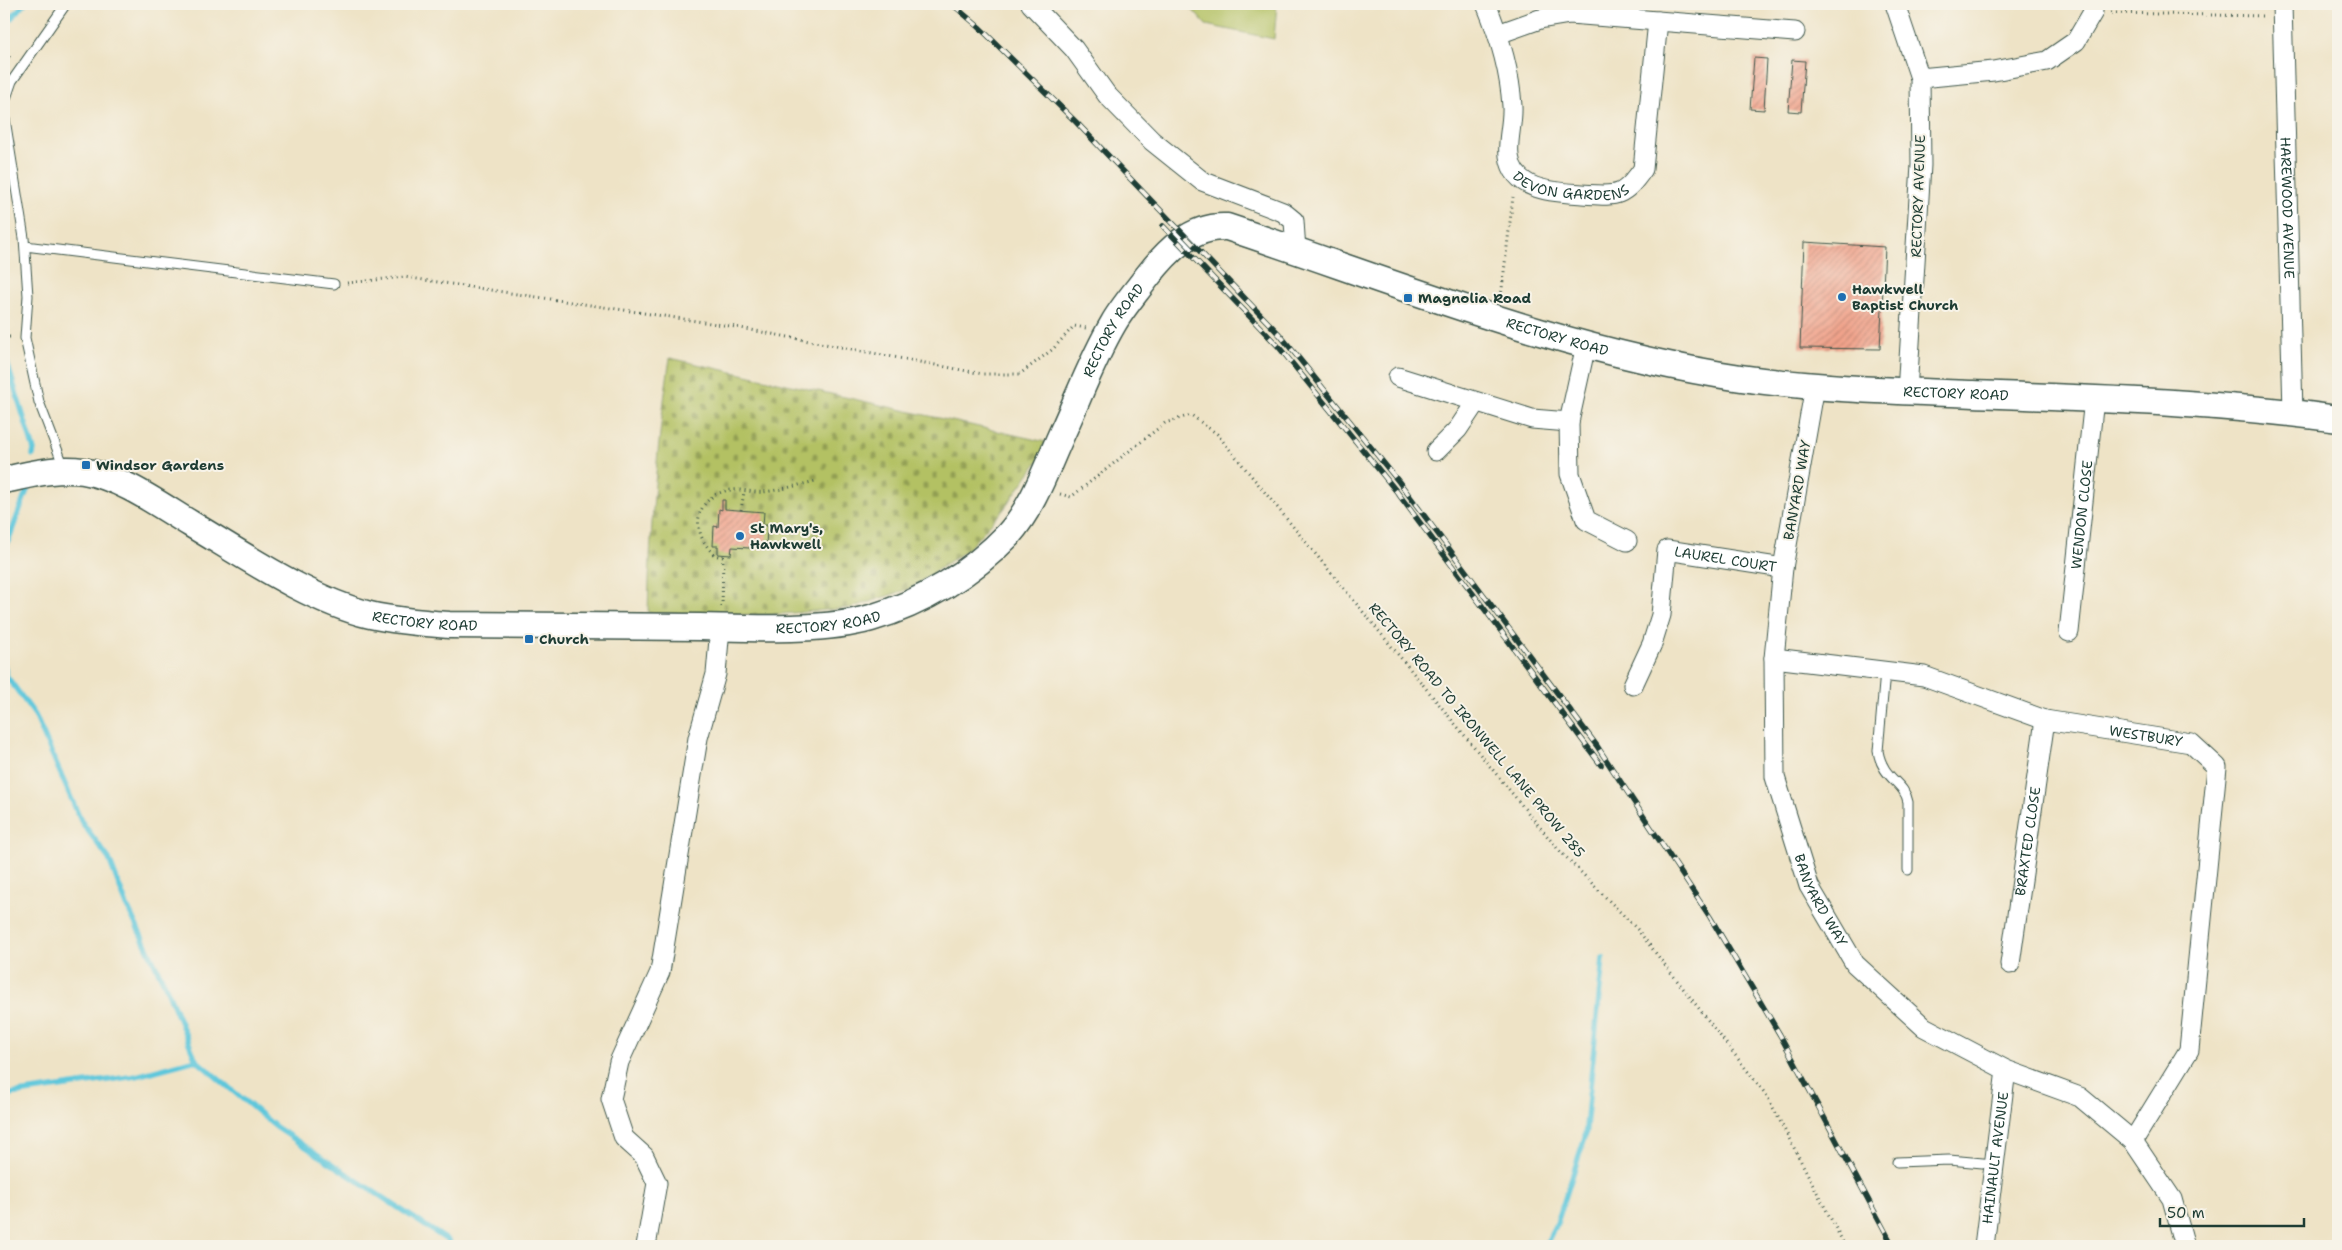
<svg xmlns="http://www.w3.org/2000/svg" width="2342" height="1250" font-family="'Shantell Sans',sans-serif">
<style>
.cemetery{fill:url(#cemetery-stones);stroke:#697f4c}
.park{fill:#b3c164;stroke:#697f4c}
.lines{fill:none;stroke-linecap:round;stroke-linejoin:round}
.stream{stroke:#5fc7db;stroke-width:5.5}
.building{fill:url(#building-hatch)}
.lane-casing{stroke:#3e564a;stroke-width:11}
.street-casing{stroke:#3e564a;stroke-width:21}
.secondary-casing{stroke:#3e564a;stroke-width:29}
.path{stroke:#3e564a;stroke-width:3;stroke-dasharray:1 4;stroke-linecap:butt}
.lane{stroke:#fff;stroke-width:9}
.street{stroke:#fff;stroke-width:19}
.secondary{stroke:#fff;stroke-width:26}
.rail-casing{stroke:#1f3d34;stroke-width:5.5}
.rail{stroke:#f7f3e8;stroke-width:4;stroke-dasharray:11;stroke-linecap:butt}
.poi-dot{fill:#1f6fb2;stroke:#f7f3e8;stroke-width:2}
.labels{text-anchor:middle;stroke-width:4;stroke-linejoin:round;paint-order:stroke}
.street-label{font-size:14px;fill:#1f3d34;stroke:#f7f3e8}
.poi-label{font-size:14px;font-weight:bold;fill:#1f3d34;stroke:#f7f3e8;text-anchor:start}
</style>
<defs>
<pattern id="cemetery-stones" width="16" height="16" patternUnits="userSpaceOnUse" patternTransform="scale(1.25)"><rect width="16" height="16" fill="#b3c164"/><path d="M2 7V4a2 2 0 0 1 4 0v3zM10 15v-3a2 2 0 0 1 4 0v3z" fill="#919e53"/></pattern>
<pattern id="building-hatch" width="6" height="6" patternUnits="userSpaceOnUse" patternTransform="scale(1.25)"><rect width="6" height="6" fill="#f1a28a"/><path d="M-1 1l2-2M0 6l6-6M5 7l2-2" fill="none" stroke="#c38572"/></pattern>
</defs>
<rect width="100%" height="100%" fill="#f7f3e8"/>
<filter id="ink" filterUnits="userSpaceOnUse"><feTurbulence type="fractalNoise" baseFrequency=".02" numOctaves="2"/><feDisplacementMap in="SourceGraphic" scale="10" xChannelSelector="R" yChannelSelector="G"/><feConvolveMatrix kernelMatrix="1 2 1 2 8 2 1 2 1" color-interpolation-filters="sRGB"/></filter>
<filter id="wash" filterUnits="userSpaceOnUse"><feTurbulence type="fractalNoise" baseFrequency=".0096" numOctaves="4" result="noise"/><feDisplacementMap in="SourceGraphic" scale="20" xChannelSelector="R" yChannelSelector="G"/><feGaussianBlur stdDeviation="1.12" result="paint"/><feColorMatrix in="noise" values="0 0 0 0 0 0 0 0 0 0 0 0 0 0 0 0 0 1.4 0 .05"/><feComposite in="paint" operator="in"/></filter>
<g filter="url(#wash)">
<rect width="100%" height="100%" fill="#eee3c6"/>
<path class="cemetery" d="M670,358L1046,442L1041,457L1004,509L967,550L909,589L850,608L769,615L648,613C650,527 657,442 670,358Z"/>
<path class="park" d="M1187,4H1277L1274,39L1206,25Z"/>
<g class="lines">
<path class="stream" d="M4,26L24,4
M4,342L6,360L34,450L33,455
M4,552L27,490
M4,665L6,675L35,715L81,821L109,859L127,906L165,985L196,1060L276,1127L447,1240L452,1246
M4,1095L136,1076L196,1060
M1545,1246L1557,1223L1585,1137L1603,958"/>
</g>
<g id="blocks">
<path class="building" d="M1754,58L1767,59L1764,110L1750,109Z
M1792,60L1805,61L1801,112L1788,111Z
M1804,242L1885,247L1880,349L1800,348Z
M722,500H725V509L764,512L763,525H767L766,549L732,547L731,555L718,554V546H713L714,526L718,527L719,509L722,510Z"/>
</g>
</g>
<g filter="url(#ink)">
<use href="#blocks" fill-opacity="0" stroke="#3e564a" stroke-width="1"/>
<g class="lines">
<defs>
<path id="lane" d="M4,104L12,81L66,4
M4,113L24,238L28,296L25,338L39,402L64,467
M25,246L334,284
M1885,672L1878,751C1883,780 1904,781 1908,802V870
M1897,1162L1949,1160L1994,1164"/>
<g id="street">
<path d="M1031,4L1074,49L1107,95L1152,141L1202,181L1283,212L1294,221L1296,251"/>
<path id="s1" d="M1486,4C1499,35 1510,73 1512,106C1513,123 1507,140 1509,156C1514,192 1555,192 1582,194C1616,196 1622,199 1643,169L1658,21"/>
<path d="M1895,4L1920,78L1921,165L1907,392"/>
<path id="s2" d="M2282,4L2293,412"/>
<path d="M1498,34L1540,19L1570,14L1795,32"/>
<path d="M1920,78L1994,71L2047,61L2076,41L2093,12L2092,4"/>
<path d="M1586,345L1569,422L1570,474L1586,520L1627,541"/>
<path d="M1398,377L1532,419L1569,422"/>
<path id="s3" d="M1815,386L1783,568L1774,658L1775,777L1809,886L1855,964L1924,1027L2006,1070L2080,1097L2133,1141L2172,1199L2185,1246"/>
<path d="M1436,451L1458,429L1476,402"/>
<path id="s4" d="M2069,632L2094,399"/>
<path id="s5" d="M1774,658L1924,676L2045,720L2191,743L2217,767L2189,1050L2133,1141"/>
<path id="s6" d="M1633,685L1652,644L1661,615L1667,550L1783,568"/>
<path id="s7" d="M2010,964L2045,720"/>
<path d="M646,1246L657,1183L644,1156L624,1138L611,1099L619,1062L660,972L698,738L716,674L720,628"/>
<path id="s8" d="M1984,1246L2006,1070"/>
</g>
<g id="secondary">
<path id="s9" d="M4,480C29,475 56,467 83,471C121,477 158,504 191,524C245,556 309,600 370,615C396,621 422,623 449,625C533,626 616,626 700,627C751,628 822,632 871,618C922,603 971,574 1008,535C1034,506 1047,466 1063,431C1079,396 1093,358 1113,324C1122,308 1136,292 1147,277C1167,251 1192,225 1227,227C1396,283 1564,352 1741,378C1818,389 1896,391 1974,394C2095,399 2218,402 2338,419"/>
</g>
</defs>
<use href="#lane" class="lane-casing"/>
<use href="#street" class="street-casing"/>
<use href="#secondary" class="secondary-casing"/>
<path class="path" d="M2111,13L2265,16
M4,48L11,60
M347,283L404,277L730,326L983,374H1020L1053,349L1074,326L1086,328
M1501,297L1513,197
M4,337H12
M1060,494L1071,497L1165,423L1191,415L1217,434L1557,848L1637,929L1767,1096L1845,1246
M741,510L744,492
M722,607L723,557L714,555C708,548 702,541 700,532C693,510 711,491 732,490C743,489 753,493 763,492C781,490 798,485 816,481"/>
<use href="#lane" class="lane"/>
<use href="#street" class="street"/>
<use href="#secondary" class="secondary"/>
<defs>
<path id="rail" d="M952,4L979,27L1076,122L1280,335L1399,482L1597,746L1710,917L1780,1035L1893,1246
M1163,226L1278,346L1397,492L1601,765"/>
</defs>
<use href="#rail" class="rail-casing"/>
<use href="#rail" class="rail"/>
</g>
</g>
<g class="poi-dot">
<circle cx="1842" cy="297" r="5"/>
<rect x="1403" y="293" width="10" height="10" rx="2.5"/>
<rect x="81" y="460" width="10" height="10" rx="2.5"/>
<circle cx="740" cy="536" r="5"/>
<rect x="524" y="634" width="10" height="10" rx="2.5"/>
</g>
<g class="labels">
<g class="street-label">
<text dy="5" stroke="none"><textPath href="#s1" startOffset="234">DEVON GARDENS</textPath></text>
<text transform="translate(1918 196) rotate(-88)" y="5">RECTORY AVENUE</text>
<text dy="5" stroke="none"><textPath href="#s2" startOffset="204">HAREWOOD AVENUE</textPath></text>
<text dy="5" stroke="none"><textPath href="#s9" startOffset="1298">RECTORY ROAD</textPath></text>
<text dy="5" stroke="none"><textPath href="#s9" startOffset="1808">RECTORY ROAD</textPath></text>
<text dy="5" stroke="none"><textPath href="#s9" startOffset="2212">RECTORY ROAD</textPath></text>
<text transform="translate(1797 490) rotate(-80)" y="5">BANYARD WAY</text>
<text dy="5" stroke="none"><textPath href="#s4" startOffset="118">WENDON CLOSE</textPath></text>
<text dy="5" stroke="none"><textPath href="#s6" startOffset="200">LAUREL COURT</textPath></text>
<text dy="5" stroke="none"><textPath href="#s9" startOffset="458">RECTORY ROAD</textPath></text>
<text dy="5" stroke="none"><textPath href="#s9" startOffset="862">RECTORY ROAD</textPath></text>
<text transform="translate(1477 730) rotate(50)" y="5">RECTORY ROAD TO IRONWELL LANE PROW 285</text>
<text dy="5" stroke="none"><textPath href="#s5" startOffset="382">WESTBURY</textPath></text>
<text dy="5" stroke="none"><textPath href="#s7" startOffset="124">BRAXTED CLOSE</textPath></text>
<text dy="5" stroke="none"><textPath href="#s3" startOffset="526">BANYARD WAY</textPath></text>
<text dy="5" stroke="none"><textPath href="#s8" startOffset="89">HAINAULT AVENUE</textPath></text>
</g>
<g class="poi-label">
<text x="1852" y="294">Hawkwell<tspan x="1852" dy="16">Baptist Church</tspan></text>
<text x="1418" y="303">Magnolia Road</text>
<text x="96" y="470">Windsor Gardens</text>
<text x="750" y="533">St Mary's,<tspan x="750" dy="16">Hawkwell</tspan></text>
<text x="539" y="644">Church</text>
</g>
</g>
<rect width="2342" height="1250" fill="none" stroke="#f7f3e8" stroke-width="20"/>
<path d="M2160 1218v8h144v-8" fill="none" stroke="#1f3d34" stroke-width="2.5"/>
<text x="2167" y="1218" font-size="15" fill="#1f3d34" stroke="#f7f3e8" stroke-width="4" paint-order="stroke">50 m</text>
</svg>
